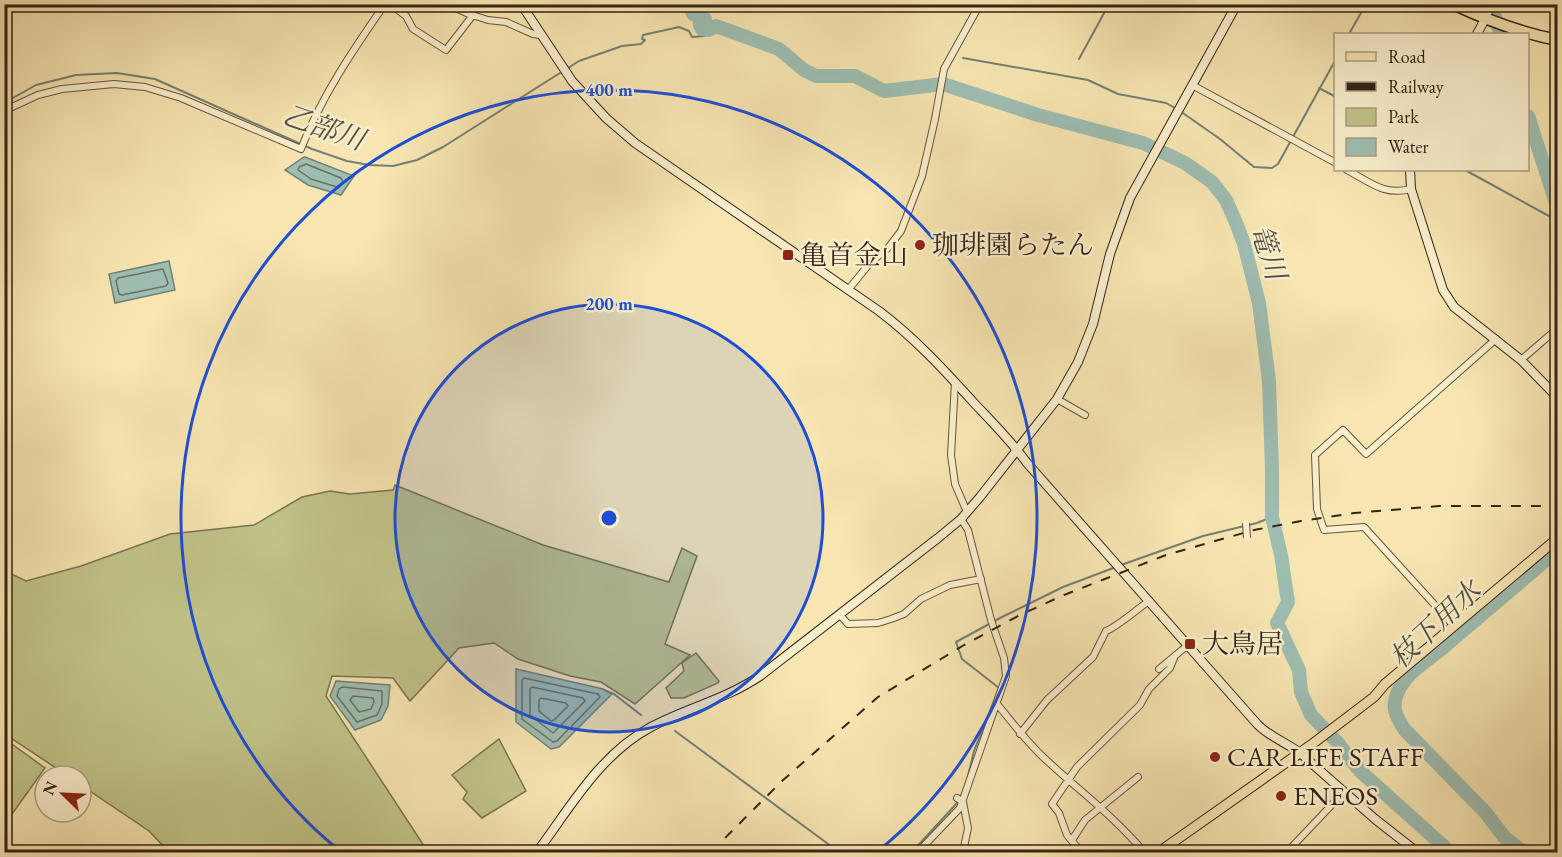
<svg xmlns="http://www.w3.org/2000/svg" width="1562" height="857" font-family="'EB Garamond','Noto Serif JP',serif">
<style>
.green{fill:#c1c489;stroke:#7b7450;stroke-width:1.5}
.water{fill:#9ebeb2;stroke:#748074;stroke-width:1.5}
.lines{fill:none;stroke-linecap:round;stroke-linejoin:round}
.shore{stroke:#6a7064;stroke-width:1.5}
.stream{stroke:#748074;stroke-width:2}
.river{stroke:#9ebeb2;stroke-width:14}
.street-casing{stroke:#66543d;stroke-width:8}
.secondary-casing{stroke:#352316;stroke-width:10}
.primary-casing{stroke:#352316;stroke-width:11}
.highway-casing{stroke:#352316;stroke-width:13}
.street{stroke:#faefcd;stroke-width:6}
.secondary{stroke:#faefcd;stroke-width:8}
.primary{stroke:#f7e6b2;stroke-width:9}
.highway{stroke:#f7e6b2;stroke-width:10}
.rail{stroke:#352316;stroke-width:2;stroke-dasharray:10 10;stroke-linecap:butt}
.street-bridge-casing{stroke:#66543d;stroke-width:8;stroke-linecap:butt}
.street-bridge{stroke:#faefcd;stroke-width:6}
.ring{fill:none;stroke:#1d4ed8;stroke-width:3}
.poi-dot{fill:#8f2418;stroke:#faefcd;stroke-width:2}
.labels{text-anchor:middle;stroke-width:5;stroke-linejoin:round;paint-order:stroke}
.poi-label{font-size:27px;fill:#352316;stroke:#faefcd;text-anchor:start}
.water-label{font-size:28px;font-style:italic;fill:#545245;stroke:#faefcd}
.centre{fill:#1d4ed8;stroke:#faefcd;stroke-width:3}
.ring-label{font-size:18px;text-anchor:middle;font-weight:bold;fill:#1d4ed8;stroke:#faefcd;stroke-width:5;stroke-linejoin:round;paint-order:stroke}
</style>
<rect width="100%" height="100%" fill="#f7e6b2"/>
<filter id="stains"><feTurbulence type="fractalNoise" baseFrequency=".00333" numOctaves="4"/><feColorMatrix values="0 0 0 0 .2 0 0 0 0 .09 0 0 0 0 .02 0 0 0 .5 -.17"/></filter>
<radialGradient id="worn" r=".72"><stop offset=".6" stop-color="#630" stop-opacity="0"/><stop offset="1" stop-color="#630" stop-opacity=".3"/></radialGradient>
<path class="green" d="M395,485L543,545L669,582L682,548L697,556L665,644L690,655L635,704L601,682L570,676L518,659L494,643L459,648L410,701L393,678L332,676L326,696L428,852H169L149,831L81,785V776H68L5,734V571L26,581L81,566L170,534L254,525L302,497L330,491L350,494L393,490Z
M696,653L719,681L718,683L684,698H671L666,688L684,671L682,663Z
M5,739L45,768L5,824Z
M499,739L526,791L482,818L463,799L467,792L452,775Z"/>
<path class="water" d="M304,157H305L354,176L341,195L308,185L285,170Z
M169,261L175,290L115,303L109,274Z
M516,669L603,689L612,694L559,747L551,749L516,722Z
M336,681L390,685L388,706L381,720L355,730L330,696Z"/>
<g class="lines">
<path class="shore" d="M306,164L341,178L343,182L337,187L311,179L298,170L299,167Z
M163,269L168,283L166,286L122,295L119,294L116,281L118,278Z
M524,678L598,694L600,697L557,741L553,742L522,719V680Z
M342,687L382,691V704L377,715L357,722L337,696L339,689Z
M532,687L583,698L585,701L553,733L530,715V689Z
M353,696L373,698L374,702L371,709L359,712L350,700Z
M541,698L566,703L568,706L554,720L551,721L539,711V700Z"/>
<path class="stream" d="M1349,34L1366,4
M963,58L1088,80L1118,94L1166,103L1175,108
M1079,59L1109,4
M1319,88L1336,97
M4,103L36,85L76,75L117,73L155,79L312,149L347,161L369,165L393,166L417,160L443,147L579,61L622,46L641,44L645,40L642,39L643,35L679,27L689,31L692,37L704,36L709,30
M1180,111L1220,139L1254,167L1272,168L1278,164L1336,59
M1465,170L1558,221
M1121,565L1203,536L1257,523L1272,517
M606,691L614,694L641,715
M675,731L839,852
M967,780L974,751L999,688L962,659L956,642L1002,617L1063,587L1116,567
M912,852L958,802"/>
<path class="river" d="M689,4L693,14L705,19L700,25L702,29L709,30L716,26L779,49L804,70L816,76H855L884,91L943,84L1038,115L1143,143L1185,163L1212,182L1226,200L1237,225L1244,244L1259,303L1269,381L1272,470V517L1281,555L1288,602L1277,623L1299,670L1301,692L1311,715L1337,742L1360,771L1450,852
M1473,4L1494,15L1501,34
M1528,116L1558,209
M1523,852L1504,837L1486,813L1404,729C1397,717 1391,708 1397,694C1405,672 1428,661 1445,646C1482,614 1520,582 1558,550"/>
<defs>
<path id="street" d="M390,4L406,16L413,29L446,50L473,15
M447,4L469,14L488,20L506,22L533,34L540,35
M1485,19L1493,4
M1192,85L1336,163
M4,116L10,108L38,95L62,89L114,84L145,87L181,98L301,149C321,97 353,50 385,4
M1347,170C1370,182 1384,196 1411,189
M848,290L870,263L888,248L901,231L922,176L935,119L944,69L980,4
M1521,360L1558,328
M955,382L951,455L955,484L967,512
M1057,399L1085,415
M839,614L848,624L878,623L891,619L904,614L921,599L950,585L981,579
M1453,625L1364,527L1324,530L1317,509L1315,455L1343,430L1366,454L1496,339
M1159,669L1188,645
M997,704C1012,722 1025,740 1043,757C1077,789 1114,816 1144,852
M1020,734L1047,700L1093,657L1106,631C1118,626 1136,610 1149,601
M957,798L963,802L968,828L963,852
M1072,840L1085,820L1138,777
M918,852L960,808L1006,676L1004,658L991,620L968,530L961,519
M1081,852L1067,835L1059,813L1052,804L1077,767L1140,705L1149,689L1170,668L1174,658
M1287,852L1344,792"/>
<path id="secondary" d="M521,4L572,81L606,118L635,143L879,311C915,338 945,371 975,404C993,423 1012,442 1027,463L1258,725C1273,740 1295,745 1309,761L1375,819L1417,852
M1477,34L1485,19
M1410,170L1411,189L1443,290L1454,307L1521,360L1558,398
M537,852C570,808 600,754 651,727C687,708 726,699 760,676L938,538L961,519L980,497L1057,399L1078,362L1093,324L1110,254L1130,198L1237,4"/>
<path id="primary" d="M1159,852L1311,745L1374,697L1385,684L1558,538"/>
<path id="highway" d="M1453,4C1487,20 1520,33 1558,40"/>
</defs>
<use href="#street" class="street-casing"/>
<use href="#secondary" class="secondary-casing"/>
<use href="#primary" class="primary-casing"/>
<use href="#highway" class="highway-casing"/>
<use href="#street" class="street"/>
<use href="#secondary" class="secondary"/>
<use href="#primary" class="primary"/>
<use href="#highway" class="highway"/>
<path class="rail" d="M711,852L782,781L878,697L964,645L1020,615L1064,595L1166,555L1254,530L1301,521L1354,513L1439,506H1558"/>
<defs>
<path id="street-bridge" d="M1246,523L1247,538"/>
</defs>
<use href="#street-bridge" class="street-bridge-casing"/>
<use href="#street-bridge" class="street-bridge"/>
</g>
<circle cx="609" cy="518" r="214" fill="#1d4ed8" fill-opacity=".12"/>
<g class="ring">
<circle cx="609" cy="518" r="214"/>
<path d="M340 851A428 428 0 1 1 878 851"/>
</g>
<g class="poi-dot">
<circle cx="920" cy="245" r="6"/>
<rect x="782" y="249" width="12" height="12" rx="3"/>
<rect x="1184" y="638" width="12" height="12" rx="3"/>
<circle cx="1215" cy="757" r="6"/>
<circle cx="1281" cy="796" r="6"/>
</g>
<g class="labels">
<g class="poi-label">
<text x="932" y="254">珈琲園らたん</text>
<text x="800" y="264">亀首金山</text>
<text x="1202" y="653">大鳥居</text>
<text x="1227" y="766">CAR LIFE STAFF</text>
<text x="1293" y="805">ENEOS</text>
</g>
<g class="water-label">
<text transform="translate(324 127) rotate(19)" y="10">乙部川</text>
<text transform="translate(1269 252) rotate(72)" y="10">篭川</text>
<text transform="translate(1435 624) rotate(-43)" y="10">枝下用水</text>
</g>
</g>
<circle cx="609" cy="518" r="9" class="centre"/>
<g class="ring-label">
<text x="609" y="96">400 m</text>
<text x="609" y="310">200 m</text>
</g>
<rect width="1562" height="857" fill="none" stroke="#f7e6b2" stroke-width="24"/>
<rect x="6" y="6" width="1550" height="845" fill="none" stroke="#352316" stroke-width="3"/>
<rect x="12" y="12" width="1538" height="833" fill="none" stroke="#352316" stroke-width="1.5"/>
<rect x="1334" y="33" width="195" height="138" fill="#faefcd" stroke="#ab9d84" stroke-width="1.5"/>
<rect x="1346" y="52" width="30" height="9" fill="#f7e6b2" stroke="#ab9d84" stroke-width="1.5"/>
<text x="1388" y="63" font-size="18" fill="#352316">Road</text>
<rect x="1346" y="82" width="30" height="9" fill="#352316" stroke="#ab9d84" stroke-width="1.5"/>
<text x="1388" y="93" font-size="18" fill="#352316">Railway</text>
<rect x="1346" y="108" width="30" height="18" fill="#c1c489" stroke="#ab9d84" stroke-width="1.5"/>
<text x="1388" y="123" font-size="18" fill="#352316">Park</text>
<rect x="1346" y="138" width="30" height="18" fill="#9ebeb2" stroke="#ab9d84" stroke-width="1.5"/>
<text x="1388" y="153" font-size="18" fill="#352316">Water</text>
<g transform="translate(63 794) rotate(294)"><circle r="28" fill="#faefcd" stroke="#ab9d84" stroke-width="1.5"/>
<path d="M0-4.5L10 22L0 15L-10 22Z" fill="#8f2418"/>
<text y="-9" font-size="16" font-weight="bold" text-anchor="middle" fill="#352316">N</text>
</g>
<rect width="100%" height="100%" filter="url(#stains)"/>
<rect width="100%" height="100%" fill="url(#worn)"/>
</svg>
